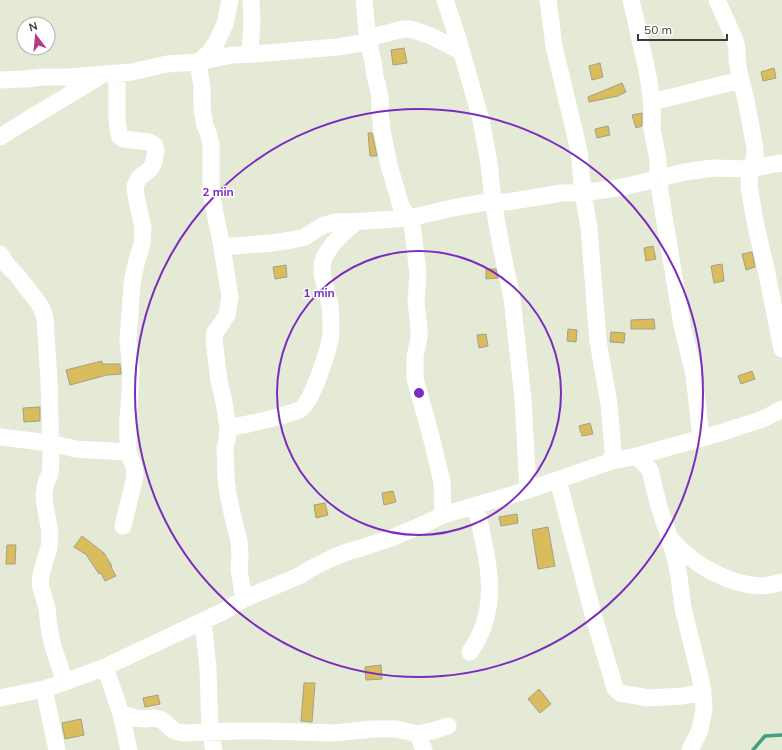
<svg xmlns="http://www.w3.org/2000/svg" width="782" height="750" font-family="Mulish,sans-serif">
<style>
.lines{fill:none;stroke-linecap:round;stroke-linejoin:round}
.stream{stroke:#459d83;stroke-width:3.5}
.building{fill:#d9bc5c;stroke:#a59f8b}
.minor{stroke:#fff;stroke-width:17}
.ring{fill:none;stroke:#7b2cbf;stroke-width:2}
.centre{fill:#7b2cbf;stroke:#fff;stroke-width:2}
.ring-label{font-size:12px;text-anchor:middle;font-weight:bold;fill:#7b2cbf;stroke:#fff;stroke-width:3;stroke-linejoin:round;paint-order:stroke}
</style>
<rect width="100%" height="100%" fill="#e4ead5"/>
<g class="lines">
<path class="stream" d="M753,750L765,736L782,735"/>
</g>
<path class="building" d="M404,48L407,63L393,65L391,50Z
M600,63L603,77L592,80L589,66Z
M774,68L776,78L763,81L761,72Z
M622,83L626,92L618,96L589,102L588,97Z
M642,113V126L636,128L632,115Z
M608,126L610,135L597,138L595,129Z
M368,133H372L377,156H370Z
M653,246L656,259L646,261L644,248Z
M752,252L755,267L746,270L742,254Z
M722,264L724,281L714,283L711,266Z
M286,265L287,277L275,279L273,267Z
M486,269H496L498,278L486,279Z
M654,319L655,329H631V320Z
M568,329L577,330L576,342L567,341Z
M611,332L625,333L624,343L610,342Z
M486,334L488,346L479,348L477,335Z
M102,361V364H120L121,374L107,375L70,385L66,370Z
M752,371L755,379L741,384L738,376Z
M40,407V421L24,422L23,408Z
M590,423L593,434L582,436L579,426Z
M393,491L396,502L384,505L382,493Z
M325,503L328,515L316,518L314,505Z
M517,514L518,523L501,526L499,517Z
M548,527L555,566L538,569L532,530Z
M82,536L104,553L112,566L111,567L116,576L105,581L101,573L99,574L87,556V555L74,547Z
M7,545H16L15,564H6Z
M381,665L382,679L366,680L365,667Z
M304,683H315L312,722L301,721Z
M539,689L551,704L540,713L528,699Z
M158,695L160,704L145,707L143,698Z
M81,719L84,735L65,739L62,723Z"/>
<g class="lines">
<path class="minor" d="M230,0L225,24L216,43L209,53L198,62L202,87V108L205,126L208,132L211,144V191L214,208L222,247L230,297L227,315L220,326L215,332L214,340L219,381L224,402L228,428L227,440L225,448L226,478L228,494L234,522L239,540L240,555L239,570L244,599
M364,0L368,42L373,61L375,76L380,96V112L382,130L389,165L401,206C404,213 409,215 412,223L418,274L416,302L419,328V337L415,357V379L430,432L442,482L443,515
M445,0L459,42L481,120L489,163L493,201L501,246L512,298L523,399L528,490
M548,0L554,46L579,151L583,193L589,228L598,341L609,404L613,451L612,461
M631,0L636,21L639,36L646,66L649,82L652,107V130L658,159V178L662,204L682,325L694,375L701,438
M717,0L735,40L737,48V60L740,77L746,100L755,148V157L750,169L749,187L756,226L766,269L782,349
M250,54L252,21L251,0
M116,73L117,85V120L119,134L120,137L123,139L149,142L153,144L155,146L156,150L154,162L150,169L139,178L135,186L136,196L143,228L142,244L136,264L132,284L128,341L131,371L129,409L128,416V452L134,466L135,473L134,481L123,526
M0,80L26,79L42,77H69L132,72L167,64L198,62L232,55L255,54L337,47L368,42L376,36L403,29H408L414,30L431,36L462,52
M652,102L741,80
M0,137L19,125L102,75
M222,247L271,243L292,240L305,237L317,229L324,225L336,222H350L410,218L452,208L493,201L507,202L561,193H583L623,187L685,172L713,168L750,169L774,164L782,163
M0,254L8,266L16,274L37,301L41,307L45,318L49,380L51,461L50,473L46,483L44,494L45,505L50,532L49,548L45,560L41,575L40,584L47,608L49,627L53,647L65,682
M228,428C247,424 265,421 284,415C290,413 296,412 301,409C312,402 330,347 331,333C331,324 331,314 330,306C328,292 319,275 323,261C327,247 345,231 356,222
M0,437L50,443L76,449L128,452
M637,456L650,470L659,507L669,536L676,561L679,577L683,608L702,685L704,708L700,730L690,750
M558,480L594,618L615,688L620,693L649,698L683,696L703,692
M670,538C690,563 728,585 761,586C768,586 775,584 782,582
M203,621L208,669L210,731L214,750
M470,652C495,616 492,579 483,539C481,528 478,517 476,505
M105,667L121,714L129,750
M44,689L57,750
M0,698L44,689L65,682L105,667L224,611L244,599L301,575L310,569L332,558L347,552L361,548L391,538L420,526L443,515L528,490L612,461L637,456L720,433L763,419L782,409
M121,714L135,718L145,719L154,718L162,720L174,731L184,733L235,731H266L333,733L373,729H396L418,734L432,731L448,726
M418,734L424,750"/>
</g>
<g class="ring">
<circle cx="419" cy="393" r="142"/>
<circle cx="419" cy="393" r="284"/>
</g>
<circle cx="419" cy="393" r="6" class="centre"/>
<g class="ring-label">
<text x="218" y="196">2 min</text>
<text x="319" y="297">1 min</text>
</g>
<g transform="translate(36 36) rotate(344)"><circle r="19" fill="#ffffff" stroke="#b1b1ae"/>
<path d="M0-3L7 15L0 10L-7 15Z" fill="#b83987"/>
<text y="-6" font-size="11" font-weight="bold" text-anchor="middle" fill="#3b3d35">N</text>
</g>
<path d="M638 34v6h89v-6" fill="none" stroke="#3b3d35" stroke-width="2"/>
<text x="644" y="34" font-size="12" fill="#3b3d35" stroke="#ffffff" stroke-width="3" paint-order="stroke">50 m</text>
</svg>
